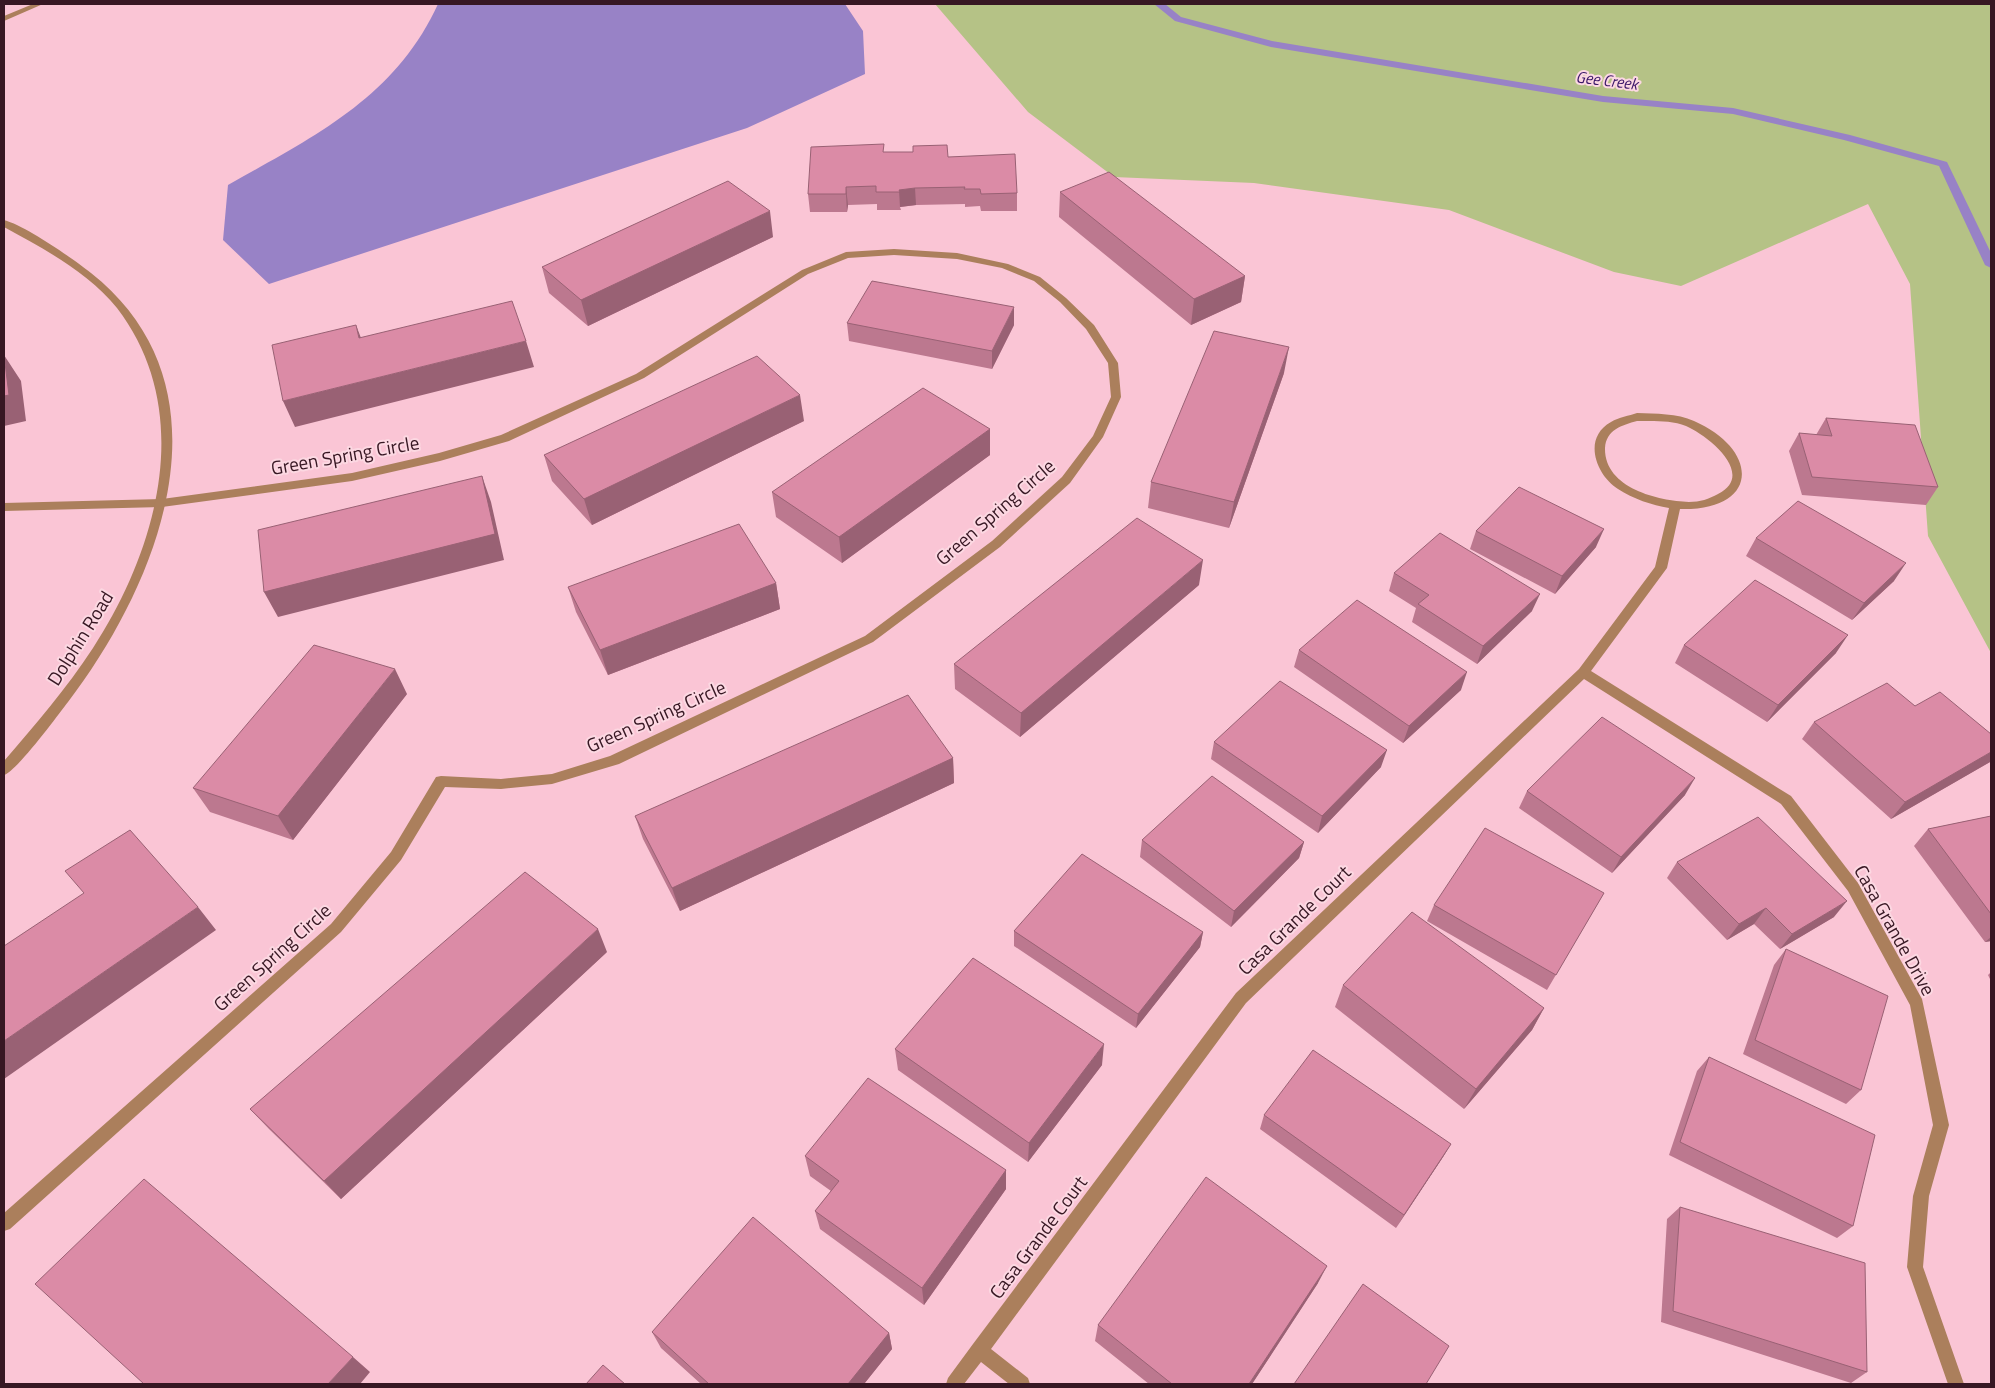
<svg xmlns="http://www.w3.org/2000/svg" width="1995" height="1388" font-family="'Titillium Web',sans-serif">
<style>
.green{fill:#b5c286}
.water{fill:#9882c6}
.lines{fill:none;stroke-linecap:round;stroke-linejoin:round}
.stream{fill:#9882c6;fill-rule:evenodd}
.service{fill:#ab7f5c;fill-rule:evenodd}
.minor{fill:#ab7f5c;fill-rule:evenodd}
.wall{fill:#bc788f}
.shaded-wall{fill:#996174}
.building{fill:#db8ba6;stroke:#996174}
.labels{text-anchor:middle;stroke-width:4;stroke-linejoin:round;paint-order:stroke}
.far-water-label{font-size:16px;font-style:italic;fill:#3b1769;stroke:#fcd8e2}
.street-label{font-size:19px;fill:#371723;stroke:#fcd8e2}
</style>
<rect width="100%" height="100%" fill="#fac5d5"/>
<path class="green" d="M935,4H1991V653L1928,536L1910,284L1868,204L1681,286L1614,272L1449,210L1254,183L1114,177L1028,112Z"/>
<path class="water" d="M438,4H845L863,31L865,74L747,128L269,284L223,240L228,185C313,137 395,98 438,4Z"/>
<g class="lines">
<path class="stream" d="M1154,4H1165L1181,17L1272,41L1603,96L1733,108L1850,135L1947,162L1991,253V268L1985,265L1939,166L1844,140L1733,114L1603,102L1271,47L1175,21Z"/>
<path class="service" d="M894,249L957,253L1008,264L1040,277L1066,298L1094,325L1118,363L1121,397L1103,437L1070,483L1000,547L873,642L619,764L552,784L501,789L445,787L401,860L341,932L10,1229L4,1231V1213L331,924L391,852L436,777L441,776L501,779L552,774L610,756L865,636L992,541L1062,477L1093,436L1111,397L1108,363L1086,329L1060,302L1034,281L1002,268L957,259L894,255L848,258L808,274L644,378L509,441L440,461L352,481L162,507L4,511V503L162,499L352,473L439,453L501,435L636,374L802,270L846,252Z"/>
<path class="minor" d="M33,4H43L4,21V16Z
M4,220C26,226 72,258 91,273C236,388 161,580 68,702C58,715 17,771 4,775V761C35,725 67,688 93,648C158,548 196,411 117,308C88,272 44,249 4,227Z
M1637,413C1656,414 1677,413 1694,421C1760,450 1760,511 1680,509L1667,568L1591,671L1791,796L1858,883L1922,999L1949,1125L1929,1196L1923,1267L1964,1384H1948L1907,1267L1913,1196L1933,1125L1910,1005L1848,891L1781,804L1584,679L1246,1003L991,1349L1028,1378L1030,1384H1009L981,1362L964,1384H946L948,1378L973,1344L1236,993L1579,669L1655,567L1669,508C1652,505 1633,499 1618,489C1596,475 1582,438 1611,422C1619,417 1629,416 1637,413ZM1637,421C1653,421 1671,420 1686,426C1707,435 1757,474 1718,494C1709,499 1700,502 1689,502C1658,501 1604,488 1605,448C1606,430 1622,425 1637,421Z"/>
</g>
<path class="wall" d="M884,152L948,157L1017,193V211H981L980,206L965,207V204L916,205L900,207L901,210H877V204L848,205L847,212H810L808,194Z
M1060,192L1245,276L1241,302L1191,325L1059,217Z
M773,237L588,326L549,293L542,267Z
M847,323L1014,325L992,369L849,341Z
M1284,373L1229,528L1148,508L1151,482Z
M1826,418L1938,487L1926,505L1802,495L1789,451L1799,433L1816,435Z
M804,421L592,525L552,481L544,455Z
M990,429V455L842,563L776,517L772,492Z
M1476,531L1596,547L1555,594L1470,549Z
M1756,538L1894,581L1852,620L1746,556Z
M1394,573L1532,611L1477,664L1412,622L1416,608L1389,591Z
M776,583L780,609L608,675L576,612L568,587Z
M1199,585L1020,737L955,689L954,664Z
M1684,645L1836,653L1767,722L1675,663Z
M1299,650L1461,690L1403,743L1294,667Z
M407,694L293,840L210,812L193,788Z
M1915,706L1990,762L1891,819L1802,739L1814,722Z
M1214,742L1381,767L1318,833L1211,759Z
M953,758L954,783L680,911L643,839L635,816Z
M1527,791L1685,795L1612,873L1519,808Z
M1991,816V941L1985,942L1914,846L1928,829Z
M1142,840L1304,842L1299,858L1231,927L1140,857Z
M1677,862L1834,917L1780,949L1754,924L1727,940L1667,878Z
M1604,893L1547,990L1427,921L1434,905Z
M1014,931L1203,932L1200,947L1136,1028L1014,946Z
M1786,949L1861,1090L1846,1104L1743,1054L1774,965Z
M607,952L341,1199L269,1129L250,1109Z
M1991,972V981L1988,975Z
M1343,985L1544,1008L1532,1030L1464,1109L1335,1007Z
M895,1049L1102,1065L1028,1162L898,1070Z
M1709,1057L1853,1226L1837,1238L1669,1155L1697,1071Z
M1264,1115L1451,1144L1443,1157L1396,1228L1260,1129Z
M805,1156L1006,1170V1189L924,1305L820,1229L815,1211L831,1191L810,1176Z
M1680,1207L1867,1372L1851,1383L1661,1322L1667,1219Z
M1318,1283L1252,1384H1149L1095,1341L1098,1325Z
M652,1332L889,1333L892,1349L864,1384H701L661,1348Z"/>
<path class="shaded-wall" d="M846,187L848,205L847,212L846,194Z
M915,188L916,205L900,207L899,190Z
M770,211L773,237L588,326L581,300Z
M1245,276L1241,302L1191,325L1194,299Z
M1014,307V325L992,369V351Z
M356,325L366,351L359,338Z
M526,341L534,367L295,427L283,401Z
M1289,347L1284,373L1229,528L1234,502Z
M4,355L21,381L26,421L4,426Z
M800,395L804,421L592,525L584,499Z
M990,429V455L842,563L839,537Z
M482,476L491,502L504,560L278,617L264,592Z
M1604,529L1596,547L1555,594L1562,576Z
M1203,560L1199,585L1020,737L1021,713Z
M1906,563L1894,581L1852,620L1864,603Z
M776,583L780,609L608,675L600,650Z
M1540,594L1532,611L1477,664L1483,646Z
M1848,635L1836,653L1767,722L1778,705Z
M395,669L407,694L293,840L278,816Z
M1467,672L1461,690L1403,743L1409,726Z
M1387,750L1381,767L1318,833L1322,816Z
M1991,752V760L1990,762L1891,819L1905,802Z
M953,758L954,783L680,911L672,888Z
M1695,778L1685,795L1612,873L1621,857Z
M1304,842L1299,858L1231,927L1234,911Z
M1847,901L1834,917L1780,949L1792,934Z
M198,907L216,930L4,1079V1041Z
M1766,908L1754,924L1727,940L1739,924Z
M598,929L607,952L341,1199L324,1181Z
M1203,932L1200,947L1136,1028L1138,1014Z
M1991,937V941L1985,942Z
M1544,1008L1532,1030L1464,1109L1476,1089Z
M1104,1044L1102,1065L1028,1162L1029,1143Z
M1451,1144L1443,1157L1396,1228L1404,1215Z
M1006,1170V1189L924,1305L922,1288Z
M1327,1266L1318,1283L1252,1384H1249Z
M889,1333L892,1349L864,1384H848Z
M353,1357L370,1372L360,1384H328Z"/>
<path class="building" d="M884,144L883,152H913V146L947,145L948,157L1015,154L1017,193L981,194L980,189H964L965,187L915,188L899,190L900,192H876V186L846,187V194H808L811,147Z
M1109,172L1245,276L1194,299L1060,192Z
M728,181L770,211L581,300L542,267Z
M872,281L1014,307L992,351L847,323Z
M512,301L526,341L283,401L272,345L356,325L359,338Z
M1214,331L1289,347L1234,502L1151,482Z
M4,355L9,395L4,396Z
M757,356L800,395L584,499L544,455Z
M923,388L990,429L839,537L772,492Z
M1826,418L1915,425L1938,487L1812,477L1799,433L1832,436Z
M482,476L495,534L264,592L258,530Z
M1519,487L1604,529L1562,576L1476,531Z
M1798,501L1906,563L1864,603L1756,538Z
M1137,518L1203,560L1021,713L954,664Z
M739,524L776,583L600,650L568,587Z
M1440,533L1540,594L1483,646L1418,604L1429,595L1394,573Z
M1755,580L1848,635L1778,705L1684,645Z
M1357,600L1467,672L1409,726L1299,650Z
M314,645L395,669L278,816L193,788Z
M1280,681L1387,750L1322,816L1214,742Z
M1887,683L1915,706L1940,692L1991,734V752L1905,802L1814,722Z
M908,695L953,758L672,888L635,816Z
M1602,717L1695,778L1621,857L1527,791Z
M1212,776L1304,842L1234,911L1142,840Z
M1991,816V914L1928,829Z
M1758,817L1847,901L1792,934L1766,908L1739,924L1677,862Z
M1485,828L1604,893L1556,975L1434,905Z
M130,830L198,907L4,1041V946L84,893L65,871Z
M1082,854L1203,932L1138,1014L1014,931Z
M525,872L598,929L324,1181L250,1109Z
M1412,912L1544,1008L1476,1089L1343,985Z
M1786,949L1888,996L1861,1090L1755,1040Z
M973,958L1104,1044L1029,1143L895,1049Z
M1313,1050L1451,1144L1404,1215L1264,1115Z
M1709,1057L1875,1135L1853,1226L1680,1142Z
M868,1078L1006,1170L922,1288L815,1211L839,1181L805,1156Z
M1206,1177L1327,1266L1249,1384H1172L1098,1325Z
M144,1179L353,1357L328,1384H144L35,1284Z
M1680,1207L1865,1263L1867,1372L1673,1311Z
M753,1217L889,1333L848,1384H709L652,1332Z
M1363,1284L1449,1346L1426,1384H1294Z
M603,1365L625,1384H586Z"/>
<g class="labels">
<g class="far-water-label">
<text transform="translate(1607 80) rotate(7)" y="6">Gee Creek</text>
</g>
<g class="street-label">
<text transform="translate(345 455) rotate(-10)" y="7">Green Spring Circle</text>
<text transform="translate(995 512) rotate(-41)" y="7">Green Spring Circle</text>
<text transform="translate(80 638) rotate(-58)" y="7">Dolphin Road</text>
<text transform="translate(656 716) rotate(-24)" y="7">Green Spring Circle</text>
<text transform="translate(1294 920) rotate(-44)" y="7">Casa Grande Court</text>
<text transform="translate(1895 930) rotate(61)" y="7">Casa Grande Drive</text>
<text transform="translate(272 957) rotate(-42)" y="7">Green Spring Circle</text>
<text transform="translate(1038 1237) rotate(-53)" y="7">Casa Grande Court</text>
</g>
</g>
<rect width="1995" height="1388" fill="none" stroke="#371723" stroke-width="10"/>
</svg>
